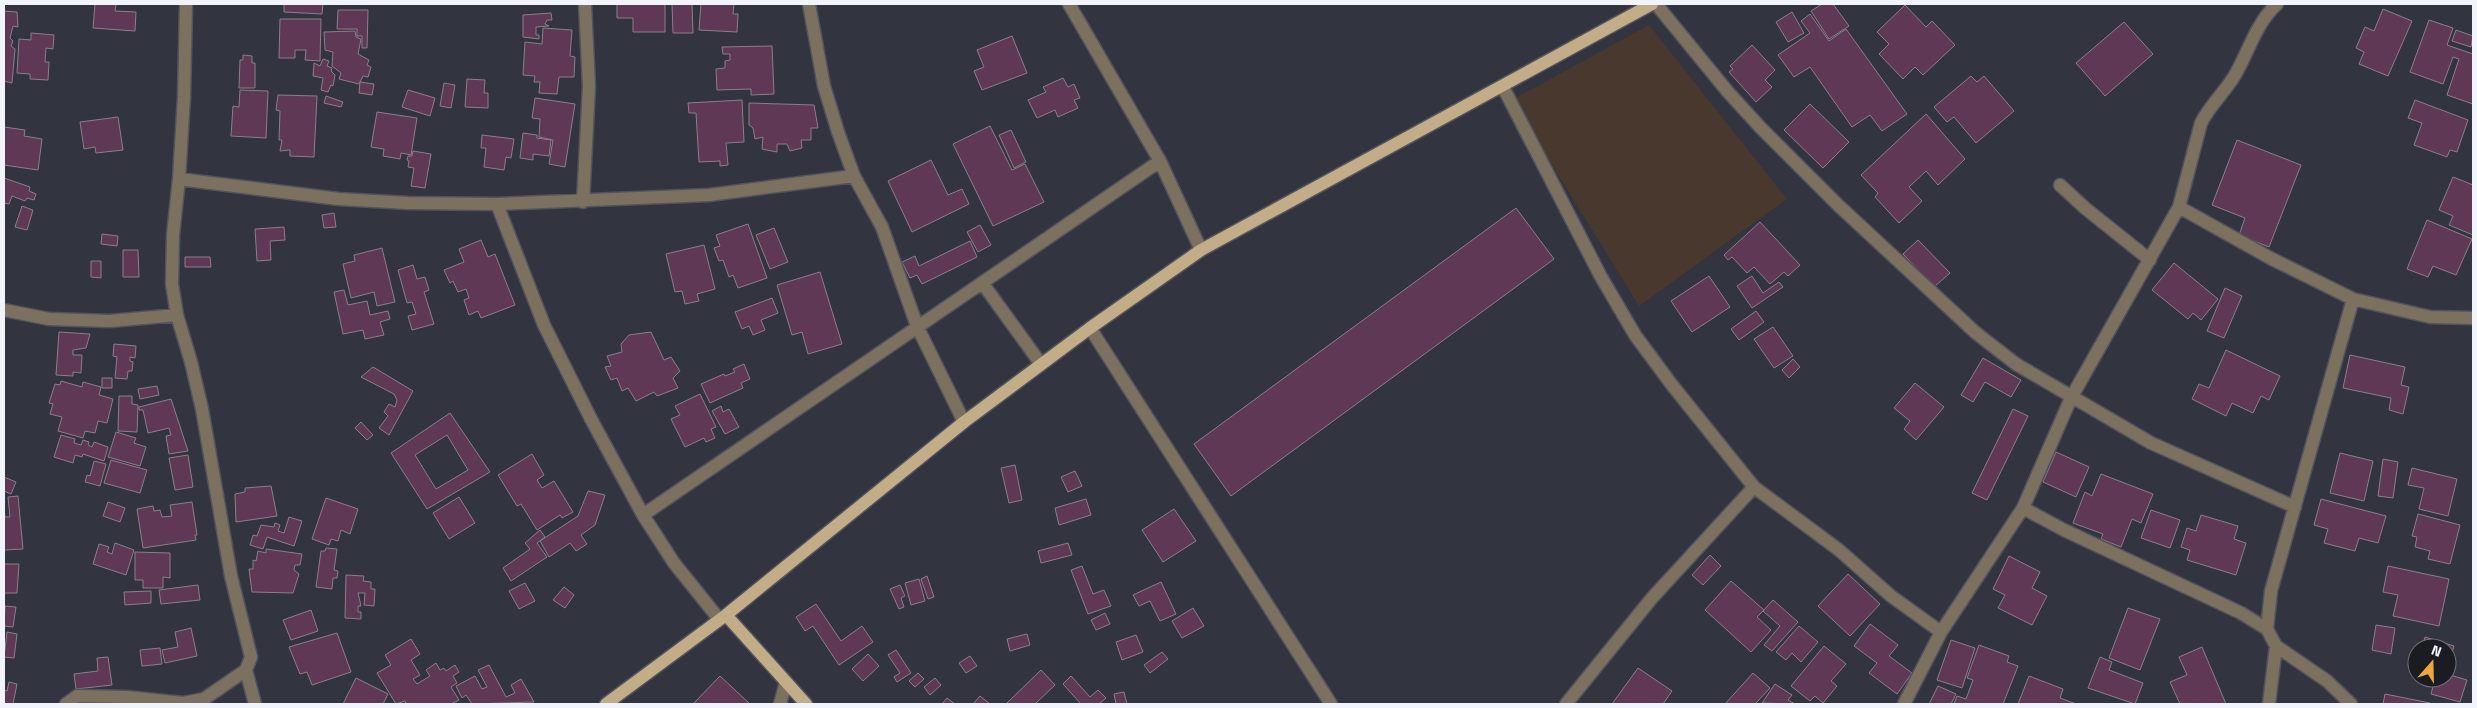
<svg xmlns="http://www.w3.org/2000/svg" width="2477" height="708" font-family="'Titillium Web',sans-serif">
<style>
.commercial{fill:#49382e}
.building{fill:#5f3855;stroke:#8c7f88;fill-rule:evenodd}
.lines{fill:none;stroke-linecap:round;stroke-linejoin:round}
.minor-casing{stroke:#51535e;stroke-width:15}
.major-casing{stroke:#51535e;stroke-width:15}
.minor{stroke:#7c715e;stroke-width:12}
.major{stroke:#c2ad86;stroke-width:12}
</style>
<rect width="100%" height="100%" fill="#323440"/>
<path class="commercial" d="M1649,25L1787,199L1639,306L1512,100Z"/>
<path class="building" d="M95,4H116L115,11L136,12L135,31L93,28Z
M284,4H323L322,14L284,12Z
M617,4H665V32H633V18H617Z
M672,4H692L693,33H673Z
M701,4H734L733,14H738L737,32L699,30Z
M1822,4H1833L1849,26L1829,39L1811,11Z
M1905,5L1926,27L1932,21L1955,45L1923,75L1915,67L1903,79L1879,54L1889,44L1877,32Z
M2383,9L2412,21L2388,76L2359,64L2364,52L2356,48L2365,27L2374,31Z
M338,10H368L367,48H362V36H357V29H337Z
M4,11L17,12L18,27L13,26L10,38L13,41L11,46L15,49L12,83L4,81Z
M1792,12L1804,33L1788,42L1776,22Z
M551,13L552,20H547L545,24L549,26L536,27V35H539V39L523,37V15Z
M1810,14L1829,41L1846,29L1907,114L1882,131L1870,115L1852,127L1810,67L1794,77L1778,55L1810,33L1801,21Z
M280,19H321L320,61L305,60L306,50H295V58H279Z
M2429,20L2453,28L2447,45L2473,54V104L2447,95L2459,59L2453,57L2443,84L2410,72Z
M2124,22L2153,54L2105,96L2076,63Z
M543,28L572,30L570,56L575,57L574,77H559L557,94L539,93L540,82H534L535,76L523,75L525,42L542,44Z
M2456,30L2473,36L2471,47L2452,41Z
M355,31L356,37L361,39L358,54L369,60L367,65L371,67L368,77L363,76L359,84L339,79L341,73L332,66L333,52L325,50L324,32Z
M31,33L54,35L53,49L46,48L45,62H49L48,80L30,79V74L17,73L19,39L31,40Z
M1012,36L1027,73L982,90L974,71L984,67L977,50Z
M1752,45L1775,70L1765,80L1772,87L1756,102L1729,72L1733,69L1730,66Z
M772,46L774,94L751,95V89L717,90L716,69L725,68V61L730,60V54H723L722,47Z
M243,55L252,56V63H255V88H239L240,60H243Z
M323,59L329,61L327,66L332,68L331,71L335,75L333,86L331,85L328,92L321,90L323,78L313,76L314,63L320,66Z
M1971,76L1977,82L1984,76L2014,111L1976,143L1954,117L1947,122L1934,107Z
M1063,78L1068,87L1074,84L1080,98L1074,100L1078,108L1058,117L1055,110L1037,118L1028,100L1046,92L1043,87Z
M467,79L485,80L484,93H488V108L465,107Z
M360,82L374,84L372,95L359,93Z
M444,83L455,85L451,108L440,106Z
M240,90L268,91L266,138L231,136L233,106L239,107Z
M408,90L435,98L430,116L402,107Z
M278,95L317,96L314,157L290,156V150L280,151L282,140H279L280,111L276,110Z
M326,96L343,102L341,107L324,103Z
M535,98L575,104L565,167L549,164L553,140L539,137L540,119L532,118Z
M742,100L744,142L726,143L728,165L720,166V161L699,162L696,113H689L688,103Z
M2415,100L2468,120L2457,152L2450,150L2447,157L2414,145L2422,123L2408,118Z
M749,103L814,105L818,128H811V140H801L802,148L790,151L787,144H777V152L762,149L763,137L755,139L753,128L749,125Z
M1810,104L1849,142L1823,168L1784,130Z
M377,112L417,118L411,155L401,153L400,159L383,156L384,149L371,147Z
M1926,114L1965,159L1938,185L1926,171L1909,187L1922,201L1899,223L1875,197L1878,193L1861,175Z
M118,117L123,150L96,153L95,147L84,149L80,122Z
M990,126L1012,170L1025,164L1044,202L993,226L953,144Z
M4,127L25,130L24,136L42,139L38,170L4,165Z
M1011,130L1026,162L1014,168L999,135Z
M523,133L537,135V138L551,140L549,156L533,154V160L520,158Z
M482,135L514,139L511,158L506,157L504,170L484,167L486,148H481Z
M2237,140L2301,165L2269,247L2239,235L2245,218L2212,205Z
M413,151L431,154L425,188L411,186L414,168L408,167L409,161L407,160L408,156H412Z
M931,160L948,195L962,189L969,204L912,232L888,181Z
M2453,177L2473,185V235L2449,225L2453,216L2439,210Z
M4,178L30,187L29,191L36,194L34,200L27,198L25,201L12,196L9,204L4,203Z
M22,206L33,210L27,230L15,227Z
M1516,208L1554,259L1231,496L1194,444Z
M334,213L336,227L324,228L322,215Z
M2427,220L2472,239L2456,275L2433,266L2428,277L2407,269Z
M1760,222L1800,265L1788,276L1784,272L1770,284L1754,267L1747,273L1732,257L1728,260L1724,255Z
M748,224L767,278L738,288L733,275L729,277L723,260L719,261L714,248L720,246L716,235Z
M980,225L991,245L978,252L967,232Z
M284,227L285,240L270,241L271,260L257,261L255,229Z
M774,228L788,262L770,269L756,235Z
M102,234L118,236L117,246L101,244Z
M481,240L488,257L495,254L515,305L481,318L478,311L469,315L464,300L469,298L466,289L458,292L453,281L450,283L444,270L464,262L459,249Z
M1918,240L1950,273L1934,287L1903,254Z
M970,241L977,257L922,284L917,275L910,278L902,262L915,256L919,266Z
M704,245L715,289L697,294L699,301L685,304L682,291L675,292L666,254Z
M382,248L395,302L377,306L374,292L351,298L343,264L355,261L354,255Z
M123,250H138L139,277H123Z
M185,257H210L211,267H185Z
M91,261H101V278L91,277Z
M2174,263L2218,299L2201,320L2193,313L2188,319L2152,290Z
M413,265L417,279L425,277L429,290L424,292L434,324L412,330L408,316L416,314L412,302L407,303L398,270Z
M820,272L842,344L808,354L802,332L792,335L777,285Z
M1709,276L1730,307L1692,332L1671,301Z
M1752,276L1763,293L1779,282L1783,287L1752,308L1737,286Z
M2225,288L2242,296L2224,338L2207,331Z
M344,290L348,305L367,301L370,315L388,311L390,319L380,322L384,335L365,339L363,330L343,334L334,292Z
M772,298L778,313L761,320L765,330L753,335L749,326L742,329L735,312Z
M1756,311L1764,322L1739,340L1731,329Z
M1773,327L1793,356L1774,368L1754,339Z
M59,332L90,334L86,348L73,350V355H82L81,373L73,372V376L56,375Z
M651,332L664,360L671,357L680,371L673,378L678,388L657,396L654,392L636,401L628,388L622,391L617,378L611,380L605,367L611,366L607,356L622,352L621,344L629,335Z
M114,344L136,346L135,358L130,357V361L133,362L132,371H128L127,379L115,378L117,357L113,356Z
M2226,350L2280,376L2269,400L2261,396L2253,413L2232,403L2226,416L2192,399L2199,384L2209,388Z
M2350,355L2405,367L2401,385L2409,387L2403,414L2389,410L2391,398L2343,388Z
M1983,358L2021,380L2011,397L1985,382L1973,402L1961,395Z
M1793,359L1800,367L1789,378L1782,370Z
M744,364L750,379L741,383L743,388L710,403L701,384L724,374L725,376L735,372L733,369Z
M373,367L413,391L389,435L379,428L388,416L384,412L389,404L395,407L397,400L394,394L361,377Z
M102,378H112V388H102Z
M61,381L82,387L83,382L101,387L99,395L113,399L107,423L98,421L95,433L85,431L83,438L58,431L62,417L50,414L53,404L49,403L55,384L60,385Z
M1915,383L1944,407L1916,440L1904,429L1910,421L1894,408Z
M157,386L159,395L140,399L138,389Z
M700,394L716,427L711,429L715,438L706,442L704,438L685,447L671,419L680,415L675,406Z
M119,396H132V404L138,405L137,432L118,431Z
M171,399L188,451L169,454L166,436L171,435L169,428L148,433L143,410H139V407Z
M721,406L723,412L729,409L739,427L725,434L712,411Z
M2013,409L2028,416L1987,500L1972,493Z
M450,413L490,472L427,509L391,453ZM447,435L468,470L436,489L415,455Z
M361,422L373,435L367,440L355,428Z
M116,432L136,438L134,443L146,447L140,466L108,457Z
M61,435L75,439L74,443L81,445L83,440L89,442L88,445L92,447L94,442L108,447L104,461L83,454L82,457L75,455L73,463L54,457Z
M2056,452L2089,467L2076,497L2043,482Z
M2340,453L2373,461L2364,501L2330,493Z
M532,454L544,475L537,480L542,488L554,481L573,512L562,518L560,515L537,530L521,504L517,506L498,475Z
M188,455L193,487L175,490L169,458Z
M2383,459L2398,462L2393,498L2378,496Z
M111,460L147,470L140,493L104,483Z
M94,461L106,464L100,486L85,482L87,475L90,476Z
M1015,465L1022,500L1009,503L1001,468Z
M2412,468L2457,479L2448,516L2419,509L2424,488L2408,485Z
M1075,471L1082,486L1068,492L1061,477Z
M2101,474L2153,494L2141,523L2132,519L2121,547L2101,539L2103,534L2073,523L2085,492L2092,496Z
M4,477L16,482L11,494L4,491Z
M271,486L277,516L236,522L235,494L245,492V488Z
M588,491L605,495L595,525L581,535L587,544L576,551L570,543L549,557L540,541L578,516Z
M18,496L23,549L4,550V511L5,517H10L8,497Z
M459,497L475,523L449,539L433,513Z
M326,498L358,509L350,534L341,530L338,541L331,539L329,545L312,539Z
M1086,499L1091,515L1059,525L1055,508Z
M2321,499L2386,516L2378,543L2359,538L2355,551L2324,543L2328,529L2314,525Z
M108,502L125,508L120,522L103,516Z
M192,502L197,535H195L196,540L143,548L137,509L153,506L154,511L160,510L162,517L172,516L170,505Z
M1174,509L1196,541L1163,562L1142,530Z
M2151,510L2180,520L2170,548L2141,538Z
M2418,514L2460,525L2450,564L2428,559L2430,551L2415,547L2417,537L2412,536Z
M2201,515L2238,526L2234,539L2246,543L2236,575L2187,560L2190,550L2181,547L2187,528L2196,531Z
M289,517L302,521L294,546L267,537L263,549L250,545L253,535L257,536L261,525L274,527L275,523L280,525L278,531L284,533Z
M540,530L545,537L537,543L547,557L511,581L503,568L530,549L525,543Z
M115,543L134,550L126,575L93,564L99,544L109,547L107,552L112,554Z
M1068,543L1072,555L1041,563L1038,551Z
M326,548L337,549L334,570L338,571L337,578H333L332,589L316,587L321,551H325Z
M266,549L302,554L300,565H295L294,570L299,574L293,593L252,592L249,569H253V560L256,561L258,551L266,553Z
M135,552L170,553V578L163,577V588H143V580H135Z
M1710,555L1721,566L1703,585L1692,575Z
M2009,556L2040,572L2032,588L2047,596L2032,625L1998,608L2005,595L1993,589Z
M4,564H19L17,593H4Z
M1082,566L1093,594L1104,590L1111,606L1088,614L1071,570Z
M2388,566L2449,579L2439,626L2393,616L2398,595L2383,592Z
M1848,574L1880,604L1850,636L1818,606Z
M346,575L364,576L363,581L371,582V589H375L374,606L364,605L365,593H358L361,606H358V612H361V619L345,618Z
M927,576L934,597L928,599L921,579Z
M919,579L925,601L911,605L905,583Z
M1731,581L1764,610L1757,617L1771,630L1751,652L1705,610Z
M1161,582L1176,614L1160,621L1150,601L1139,606L1133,595Z
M525,583L535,601L519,609L509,591Z
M198,585L200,600L161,604L159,590Z
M900,585L905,596L901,598L904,607L899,609L890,589Z
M564,587L574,595L565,608L553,600Z
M151,591V603L125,605L124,592Z
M1773,600L1798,622L1772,651L1764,645L1780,626L1763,611Z
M816,604L841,641L862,626L873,642L839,665L813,626L805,631L796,617Z
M5,606L16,607L13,627L4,626Z
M1193,608L1204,626L1182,638L1172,621Z
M2128,608L2160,619L2140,670L2109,658Z
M311,610L318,631L291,640L283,620Z
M1105,613L1110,624L1096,630L1091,620Z
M1870,624L1898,645L1889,656L1912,673L1897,694L1869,673L1877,663L1854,646Z
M2376,625L2395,628L2391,654L2372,650Z
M1799,626L1818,642L1801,662L1792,653L1786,660L1776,652Z
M191,628L197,656L165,663L162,650L178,647L175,632Z
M7,632L17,634L14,658L4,657Z
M337,633L351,672L312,685L307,672L300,674L289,647Z
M1027,634L1030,645L1010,651L1007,639Z
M1136,635L1143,652L1122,660L1116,642Z
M2425,637L2454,646L2447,670V648H2422Z
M411,639L420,654L411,660L420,675L413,679L417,684L430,676L426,670L436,663L440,670L444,668L446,671L455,665L459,672L453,676L457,683L451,687L459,700L451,704H406L405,701L396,704L377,673L391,665L385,655Z
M1951,640L1975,648L1962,688L1937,680Z
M1979,645L2009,656L2007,662L2018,666L2003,704H1954L1957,696L1966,699L1973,680L1967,678Z
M1824,646L1846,664L1831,681L1837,686L1823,703L1815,696L1810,701L1791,686Z
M2202,647L2226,704H2180L2170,682L2187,675L2179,657Z
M160,648L162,664L142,666L140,650Z
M896,650L911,673L897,682L894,677L900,673L888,655Z
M1162,652L1168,659L1150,673L1144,665Z
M868,654L879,666L863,681L852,669Z
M970,656L977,666L966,673L959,663Z
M108,657L112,685L76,689L74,674L98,671L97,658Z
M2100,657L2112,662L2109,670L2143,683L2135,704L2088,688Z
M489,665L506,697L515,693L511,685L521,679L534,702L472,704L466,695L462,698L456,686L475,676L482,689L487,687L478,670Z
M1638,668L1672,691L1663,704H1612Z
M1041,670L1055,685L1035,704H1008L1007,703Z
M918,673L924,679L915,687L909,681Z
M1753,673L1770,688L1755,704H1725Z
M2447,674L2467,680L2460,702L2431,694L2435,679L2433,678H2447Z
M720,676L750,704H693Z
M1071,676L1090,697L1098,690L1106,698L1099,704H1081L1063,684Z
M2029,676L2063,689L2060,698L2076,704H2018Z
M356,678L388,694L383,704H343Z
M935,678L941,685L930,695L924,687Z
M9,682L17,684L13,704H4V690L7,691Z
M1775,684L1792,695L1788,700L1795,704L1762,703Z
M1938,686L1956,694L1951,704H1929Z
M1124,692L1127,704H1116L1114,694Z
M2385,694L2430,703V704H2383Z
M980,696L990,704H973Z
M947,698L955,704H942Z"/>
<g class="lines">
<defs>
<path id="minor" d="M809,4L824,86L838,132L854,176L882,227L917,326L964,422
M1069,4L1160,161L1201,250
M1656,4L1728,92L1760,127L1838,205L1976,333L2016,364L2151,443L2295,507
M1503,87L1600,275L1635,335L1672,385L1754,487L1839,550L1891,596L1941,632
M179,179L339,199L408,203L497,204L709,195L854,176
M2060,185L2085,208L2150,260
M583,202L589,86L585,4
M497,204L544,325L591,419L643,515L674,563L719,619
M2179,207L2272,259L2353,299L2430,317L2473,318
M983,284L1041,364
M4,310L49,319L110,321L177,315
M1090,328L1331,704
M2023,508L2064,530L2241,613L2267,629L2276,646L2327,681L2351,704
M643,515L1160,161
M2267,629L2271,591L2353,299
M246,670L255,704
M66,704L77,696L126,697L183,703L204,699L246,670L251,657L231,576L202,409L191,362L177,315L172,284L173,235L179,179L184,97L186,4
M780,704L786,682
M1566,704L1652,598L1754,487
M1904,704L1941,632L2023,508L2071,398L2179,207L2201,123C2210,105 2225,92 2235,75C2249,51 2256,23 2277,4
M2269,704L2276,646"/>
<path id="major" d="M726,615L806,704
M606,704L726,615L964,422L1090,328L1201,250L1652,4"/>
</defs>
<use href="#minor" class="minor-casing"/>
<use href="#major" class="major-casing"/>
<use href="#minor" class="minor"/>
<use href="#major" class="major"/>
</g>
<rect width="2477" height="708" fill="none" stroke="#f2f4fc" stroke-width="10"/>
<g transform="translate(2432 663) rotate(20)"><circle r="24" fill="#1b1c21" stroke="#717279"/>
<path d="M0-4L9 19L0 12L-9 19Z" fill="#efa73d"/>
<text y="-8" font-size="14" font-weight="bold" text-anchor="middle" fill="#f2f4fc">N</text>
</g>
</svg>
